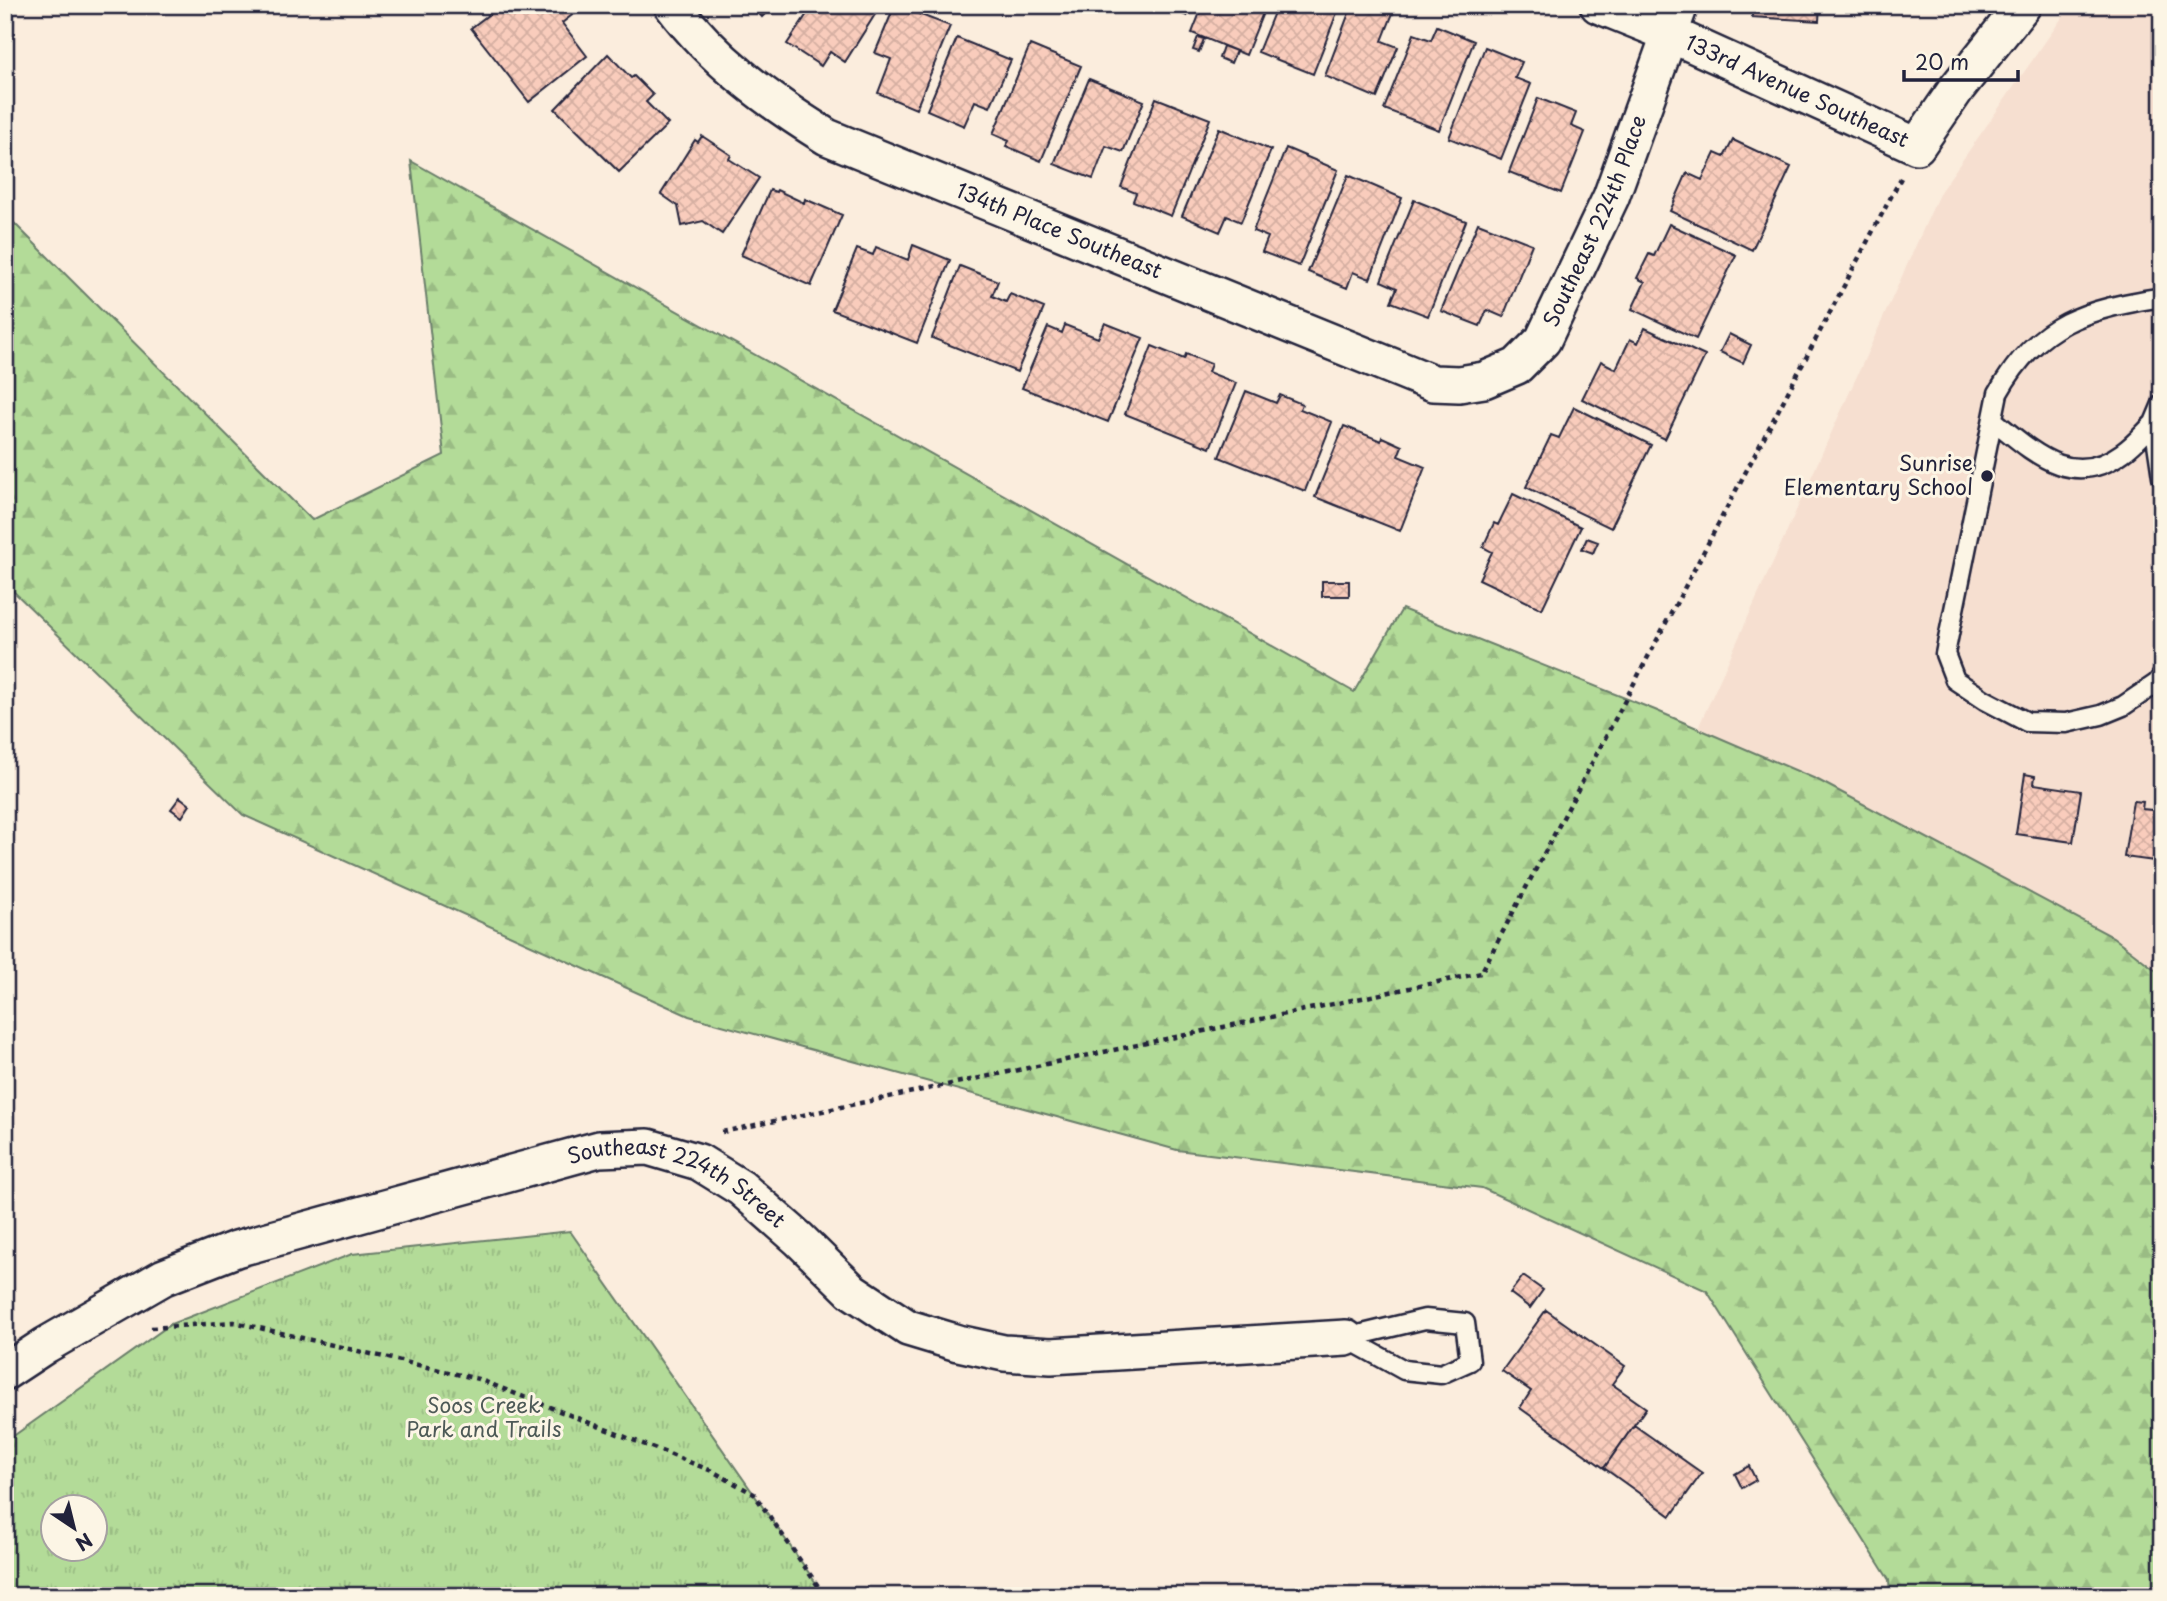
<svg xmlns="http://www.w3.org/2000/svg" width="2167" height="1601" font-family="'Playpen Sans',sans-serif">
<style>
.built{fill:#f6dfd0}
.forest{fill:url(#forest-firs);stroke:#6a7e6a;stroke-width:2}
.park{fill:url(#park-tufts);stroke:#6a7e6a;stroke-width:2;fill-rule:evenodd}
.building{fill:url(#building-cross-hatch);stroke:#22223b;stroke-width:2}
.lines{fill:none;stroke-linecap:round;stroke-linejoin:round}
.lane-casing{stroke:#22223b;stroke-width:23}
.street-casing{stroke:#22223b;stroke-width:40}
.path{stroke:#22223b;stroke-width:4.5;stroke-dasharray:5 5;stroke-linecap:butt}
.lane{stroke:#fcf5e5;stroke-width:18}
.street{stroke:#fcf5e5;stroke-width:35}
.poi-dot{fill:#22223b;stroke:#fcf5e5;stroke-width:2.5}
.labels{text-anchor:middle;stroke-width:6;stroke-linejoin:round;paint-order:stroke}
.street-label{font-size:21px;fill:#22223b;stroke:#fcf5e5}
.poi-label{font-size:21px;fill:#22223b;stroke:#fcf5e5;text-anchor:end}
.park-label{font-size:21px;fill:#4e5a57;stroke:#fcf5e5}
</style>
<defs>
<pattern id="forest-firs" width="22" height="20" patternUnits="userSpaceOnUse" patternTransform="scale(1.75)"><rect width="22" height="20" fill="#b3db98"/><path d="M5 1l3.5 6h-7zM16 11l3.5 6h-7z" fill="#9abc84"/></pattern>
<pattern id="park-tufts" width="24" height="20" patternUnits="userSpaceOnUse" patternTransform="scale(1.75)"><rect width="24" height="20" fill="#b3db98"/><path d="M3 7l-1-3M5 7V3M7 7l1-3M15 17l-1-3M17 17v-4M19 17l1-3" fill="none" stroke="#9abc84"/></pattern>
<pattern id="building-cross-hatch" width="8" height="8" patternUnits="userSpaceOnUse" patternTransform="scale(1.75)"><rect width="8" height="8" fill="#f9ccbc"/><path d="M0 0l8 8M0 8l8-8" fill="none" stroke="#d5afa2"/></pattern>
</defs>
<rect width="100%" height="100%" fill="#fbeddd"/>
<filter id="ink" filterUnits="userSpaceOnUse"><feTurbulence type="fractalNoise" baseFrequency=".0143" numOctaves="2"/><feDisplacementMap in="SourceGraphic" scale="14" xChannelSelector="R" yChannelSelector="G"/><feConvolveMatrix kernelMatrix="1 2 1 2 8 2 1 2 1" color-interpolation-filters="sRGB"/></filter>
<g filter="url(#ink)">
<path class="built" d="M2071,5H2162V1110L1684,759L1940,192Z"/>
<path class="forest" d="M411,161L1354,692L1402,609L1655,710L1818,780L2113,937L2162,975V1585L2142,1596H1890L1889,1580L1707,1291L1482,1188L1177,1150L689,1016L243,815L8,586H5V214L312,520L444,455Z"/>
<path class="park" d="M570,1231L825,1596H5V1442L171,1324L352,1254ZM52,1506H94V1548H52Z"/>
<path class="building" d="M501,5H571L576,12L562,23L587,56L529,102L471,28Z
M751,5H774L762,17Z
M813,5H881L845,62L830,52L821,66L787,44Z
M895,5L950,26L916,109L878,93L891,59L875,53Z
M1161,5H1191L1187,16Z
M1203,5H1266L1246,55L1192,33Z
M1277,5H1340L1313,74L1258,52Z
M1352,5H1388L1395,8L1382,41L1398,47L1377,98L1325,76Z
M1753,5H1820L1819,21L1752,17Z
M1437,26L1474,41L1439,130L1384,109L1414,34L1431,40Z
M1198,37L1204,39L1199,52L1193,50Z
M957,38L1011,60L990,107L975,101L964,126L927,110Z
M1030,45L1081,66L1041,161L1006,146L1009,141L993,134Z
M1223,46L1236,51L1231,63L1219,58Z
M1485,47L1522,62L1515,78L1531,84L1501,159L1449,138Z
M608,54L631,78L634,76L653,95L646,102L668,124L619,172L555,109Z
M1089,79L1144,101L1123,152L1106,146L1093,179L1054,164Z
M1156,98L1210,119L1171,216L1133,201L1136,193L1121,187Z
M1538,98L1576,113L1571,126L1585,132L1561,193L1509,172Z
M1219,128L1271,150L1241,222L1227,216L1220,232L1182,216Z
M702,136L731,155L729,159L759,178L722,234L703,221L682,226L678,206L661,194L695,140L698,142Z
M1733,140L1791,167L1752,250L1670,211L1687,173L1702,180L1715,153L1724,157Z
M1286,148L1338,170L1299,266L1262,252L1268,237L1253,231Z
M1348,175L1402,198L1370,279L1353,272L1347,288L1308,272Z
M770,190L776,192L777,190L804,203L805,199L842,215L811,286L741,255Z
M1414,200L1466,221L1428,316L1391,302L1397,288L1381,281Z
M1478,223L1532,244L1503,317L1487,310L1480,326L1441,311Z
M1669,224L1736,255L1696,339L1632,309L1645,282L1637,278L1649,254L1654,256Z
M913,245L950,260L917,343L832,310L857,249L873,255L876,247L908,260Z
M960,266L998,281L992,296L1006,302L1010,294L1044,308L1017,372L932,338Z
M1105,323L1143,338L1108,422L1022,388L1048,327L1062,333L1065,325L1098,338Z
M1645,328L1705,356L1665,439L1582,399L1601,361L1616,369L1630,339L1638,343Z
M1729,334L1751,345L1743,363L1720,352Z
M1152,346L1184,359L1186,354L1211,364L1208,372L1236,383L1210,448L1125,414Z
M1246,391L1276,403L1280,395L1302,404L1300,409L1332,422L1305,491L1219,457Z
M1574,407L1651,445L1611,528L1526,487L1551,435L1559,438Z
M1344,426L1381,441L1382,437L1402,446L1398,456L1425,467L1400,531L1315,497Z
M1513,494L1581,527L1542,609L1479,579L1492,552L1483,547L1494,523L1498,525Z
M1587,538L1598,542L1593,553L1582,549Z
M1322,581H1349V596H1322Z
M2025,774L2035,776L2034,784L2081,791L2073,842L2016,834Z
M180,797L190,805L182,817L171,809Z
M2133,801L2143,802L2142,809L2162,811V862L2124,857Z
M1523,1276L1543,1290L1530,1308L1510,1293Z
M1546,1310L1625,1366L1612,1384L1646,1408L1604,1468L1520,1408L1531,1391L1502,1371Z
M1634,1425L1702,1473L1671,1516L1604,1468Z
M1749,1466L1756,1480L1742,1488L1735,1474Z"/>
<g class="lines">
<defs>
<path id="lane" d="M2162,297C2085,310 2039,321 1998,393L1945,654L1955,680L1985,700L2027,722L2066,723L2101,715L2123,706L2157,683L2162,676
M2162,404L2154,423L2162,477
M1993,420C2033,452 2071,490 2122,453C2134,445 2144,433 2154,423
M1425,1319L1465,1323L1470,1361L1441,1374L1404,1370L1346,1338Z"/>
<g id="street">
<path id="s1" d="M672,5C714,61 769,101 827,137L1433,383L1459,384L1484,380L1517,366L1543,340L1611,197L1680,5"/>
<path id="s2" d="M1598,5L1670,34L1917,146L1957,88L2023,5"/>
<path id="s3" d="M5,1372L46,1345L164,1277L236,1249L599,1149L648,1147L699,1162L741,1188L799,1239L852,1291L908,1328L958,1343L1004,1353L1051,1356L1346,1338"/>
</g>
</defs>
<use href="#lane" class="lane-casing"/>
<use href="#street" class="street-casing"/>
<path class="path" d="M722,1132L1481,973L1901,178
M151,1328L234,1322L478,1379L712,1471L754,1494L825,1596"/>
<use href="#lane" class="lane"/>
<use href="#street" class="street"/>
</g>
</g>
<circle class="poi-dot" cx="1987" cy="476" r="7"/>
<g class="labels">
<g class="street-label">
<text dy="7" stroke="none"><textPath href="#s2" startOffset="217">133rd Avenue Southeast</textPath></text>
<text dy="7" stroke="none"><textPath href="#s1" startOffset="1113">Southeast 224th Place</textPath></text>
<text dy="7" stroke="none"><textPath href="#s1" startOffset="455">134th Place Southeast</textPath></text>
<text dy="7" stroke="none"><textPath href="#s3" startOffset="726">Southeast 224th Street</textPath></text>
</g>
<g class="poi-label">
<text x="1973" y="471">Sunrise<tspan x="1973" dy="24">Elementary School</tspan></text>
</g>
<g class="park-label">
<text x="484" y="1413">Soos Creek<tspan x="484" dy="24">Park and Trails</tspan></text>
</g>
</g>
<rect width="2167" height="1601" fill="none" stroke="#fcf5e5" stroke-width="28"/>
<rect x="14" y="14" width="2139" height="1573" fill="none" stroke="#22223b" stroke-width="2.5" filter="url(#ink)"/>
<g transform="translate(74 1528) rotate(145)"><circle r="33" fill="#fcf5e5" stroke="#a5a1a1" stroke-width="2"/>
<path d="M0-5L12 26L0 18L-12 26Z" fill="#22223b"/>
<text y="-10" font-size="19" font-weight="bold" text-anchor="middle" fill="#22223b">N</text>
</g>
<path d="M1904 70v10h114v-10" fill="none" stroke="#22223b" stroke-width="3.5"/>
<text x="1915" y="70" font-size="21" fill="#22223b" stroke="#fcf5e5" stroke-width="5" paint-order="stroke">20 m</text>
</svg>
